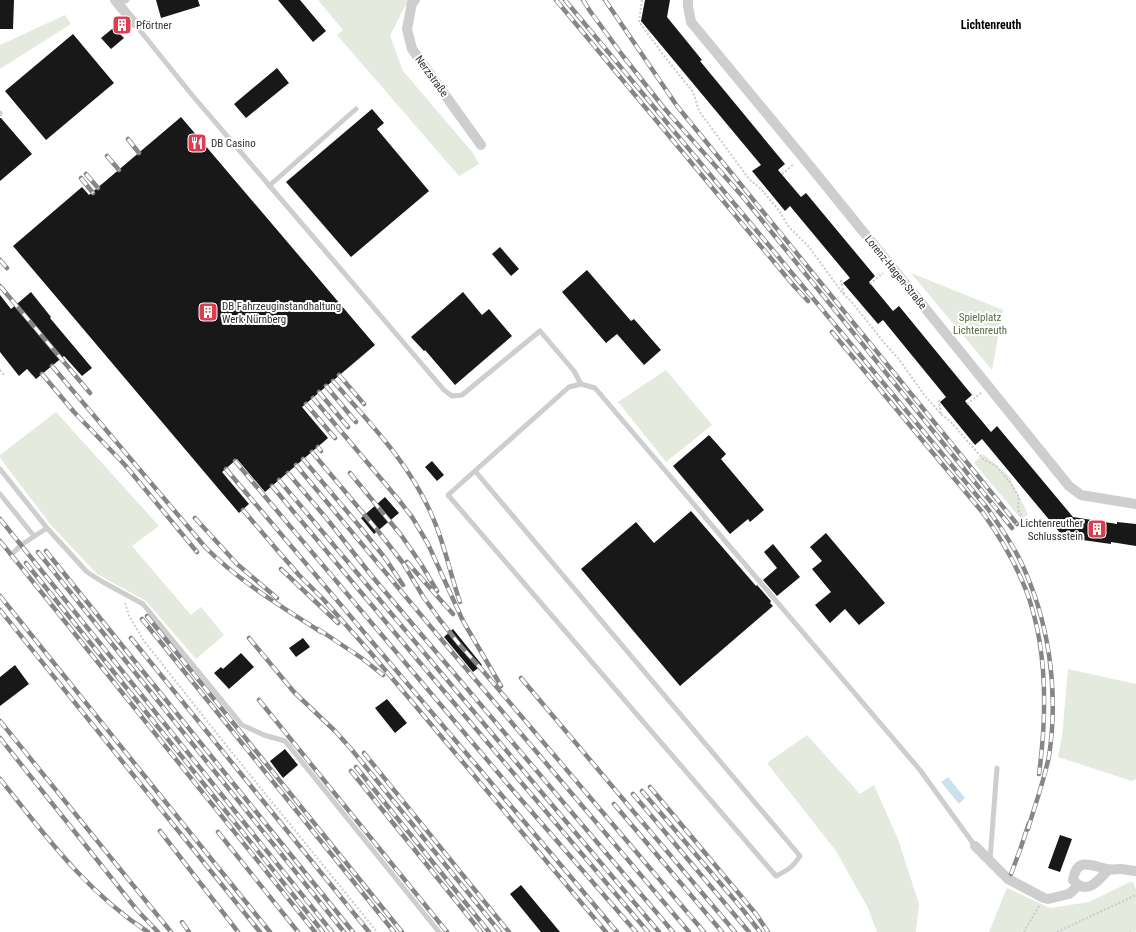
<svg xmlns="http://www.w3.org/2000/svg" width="1136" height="932" font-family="'Roboto Condensed',sans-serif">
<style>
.green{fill:#e4eadd}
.water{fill:#cde1eb}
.building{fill:#181818}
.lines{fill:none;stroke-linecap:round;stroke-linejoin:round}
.path{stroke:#cbcbcb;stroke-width:2;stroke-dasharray:2 2;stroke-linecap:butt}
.lane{stroke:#cecece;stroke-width:5}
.street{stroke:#cecece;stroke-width:10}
.rail-casing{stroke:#868686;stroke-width:4.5}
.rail{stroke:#fff;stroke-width:3;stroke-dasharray:9;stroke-linecap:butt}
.labels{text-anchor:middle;stroke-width:4;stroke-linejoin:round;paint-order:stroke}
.poi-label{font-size:11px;fill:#313131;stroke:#fff;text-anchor:start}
.street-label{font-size:11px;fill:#313131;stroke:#fff}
.park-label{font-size:11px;fill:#556b40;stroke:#fff}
.neighbourhood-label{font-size:12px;font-weight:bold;fill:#000;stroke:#fff}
</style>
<rect width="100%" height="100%" fill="#fff"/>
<path class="green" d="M318,0H410L404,8L390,36L403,71L473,153L479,164L459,176L337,35L343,30Z
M65,15L71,24L0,69V45Z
M911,273L1003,310L992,370Z
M666,370L712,425L666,462L618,402Z
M56,412L159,526L132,546L191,615L201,607L224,635L196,659L146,601L97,574L51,525L0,458V455Z
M983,454L1008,475L1028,514L1022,520L974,463Z
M1068,669L1136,684V779L1132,781L1058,757L1062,737Z
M807,735L860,794L874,785L898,839L919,904L916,932H877L868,908L836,851L767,763Z
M1130,882H1133L1136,890V929L1135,932H989L995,917L1007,888L1050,908L1089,902Z"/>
<path class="water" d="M948,777L965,798L959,804L941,782Z"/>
<path class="building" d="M0,0H14L13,29H0Z
M156,0H198L200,6L161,18Z
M278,0H300L326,31L313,42Z
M645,0H670L667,17L702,60L700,61L785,164L778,170L801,197L806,193L875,276L869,282L893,311L899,306L972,395L965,401L991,432L997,426L1073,517L1117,524V522L1136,524V546L1111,542V544L1061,537V534L982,439L975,445L940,402L946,397L883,320L878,324L843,283L850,278L790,206L785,211L752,171L761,165L641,21Z
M123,20L128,26L119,33L124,38L111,49L101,38Z
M73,34L114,83L46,140L5,91Z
M277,68L289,83L246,118L234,104Z
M372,109L384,123L377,129L429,191L351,257L286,182Z
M181,117L375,345L302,407L328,438L265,492L237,459L222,472L249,504L239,513L13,246L82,187L89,195Z
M0,118H1L32,154L0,181Z
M500,247L519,269L511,276L492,254Z
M587,270L631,321L634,319L661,350L644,365L617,334L606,343L562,292Z
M31,292L51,317L50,318L92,368L82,376L64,356L36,379L27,369L19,376L0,352V295L11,309Z
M463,292L482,315L489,309L512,336L455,385L425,350L424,351L411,337Z
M709,435L726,454L721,459L764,510L750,522L748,519L730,534L673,466Z
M432,461L444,475L437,481L425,467Z
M385,497L399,513L374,534L361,518Z
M691,511L756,586L757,585L771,601L770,603L773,606L680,686L581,569L636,522L654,543Z
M826,533L885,603L859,625L845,609L830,623L815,605L831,592L812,569L822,561L810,547Z
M773,544L800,577L777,596L763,580L777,568L764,552Z
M453,629L482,665L473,672L444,637Z
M303,638L310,647L296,657L289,648Z
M241,653L254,667L229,689L214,673L221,667L223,669Z
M15,665L29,684L0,706V677Z
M387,699L407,723L395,733L375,708Z
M285,749L298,765L283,778L270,761Z
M1060,835L1072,839L1060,872L1048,868Z
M521,885L560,932H541L510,894Z"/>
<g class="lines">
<path class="path" d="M642,0L639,22L665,57L693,92L699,111L749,179L762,190L780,212L788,226L809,247L844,295L850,300L886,345L898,358L925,396L942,415L950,421L983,459L996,466L1010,482L1019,497L1018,509L1022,518L1036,527L1042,522
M782,174L794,164
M841,280L844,294
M870,284L883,273
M0,370L5,376
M939,400L941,414
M967,404L981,393
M125,603L129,616L144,641L222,740L377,932
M1024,932L1039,906
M1057,932L1136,895"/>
<path class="lane" d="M119,4L127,0
M134,23L192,95L444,390L452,396L462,395L540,331L574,371L581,384
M0,114V113
M269,186L356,109
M0,469L47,528L87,572L101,581L143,604L242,725L264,735L285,741L439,932
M475,471L800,856C793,867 788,870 776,876L448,495L569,387L581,384L595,388L920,770L975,846
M0,494L34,536
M11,555L21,545L47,528
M990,860L997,768"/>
<path class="street" d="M115,0L134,23
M415,0L412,3L407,29L412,49L481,145
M688,0V6L691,22L810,166L1069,486L1081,495L1136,504
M975,846L1008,879L1044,898L1048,899L1069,894L1078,886
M1108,870C1098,881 1087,896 1073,880C1077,856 1091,866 1107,869C1112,870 1116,869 1120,869C1125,869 1131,871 1136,871"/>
<defs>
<path id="rail" d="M556,0L794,286L808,301
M565,0L988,509C999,525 1011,542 1020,560C1049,620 1059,690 1049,756C1044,781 1035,805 1028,829
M583,0L590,11L623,56L664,108L743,197L1012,528
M605,0L677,106L1017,524
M128,139L139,153
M107,156L119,170
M86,174L98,188
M81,178L93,193
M0,260L7,268
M0,286L90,393
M832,332L983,513C1000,537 1015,562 1026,590C1048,648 1047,714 1039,774
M52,366L206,548C240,582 281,606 321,632
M42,374L74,412L125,465L197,552
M339,375L364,404
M333,381C370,423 411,465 433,518C445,545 450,574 460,602
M326,386L356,422
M319,392L348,427
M313,398L398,499L412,517L428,544L463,621L501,686
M306,404L335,438
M318,447L321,451
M312,452L378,531L403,563L424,598L440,620L459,644L483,671L704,932
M303,459L361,528L385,558L403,585
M235,461L505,781L636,932
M296,465L441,639L689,932
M226,469L565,870L617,932
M288,473L327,519L371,575L673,932
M350,473L401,535L421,564L437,591
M279,480L659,932
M272,486L421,664L648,932
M243,510L278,551L299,575L323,599L370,652L606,932
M195,518L237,564L277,598
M0,519L332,932
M0,541L315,932
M46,551L353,932
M38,552L344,932
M407,562L453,614
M26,563L323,932
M281,569L338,623
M0,596L270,932
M0,610L260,932
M147,616L402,932
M142,619L394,932
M318,629L363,659L383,675
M131,638L369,932
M249,638L294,692L336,732L352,750L500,932
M521,678L735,932
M259,700L447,932
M0,721L171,932
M0,738L137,910L158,932
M364,753L509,932
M356,767L489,932
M351,771L481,932
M0,779C45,835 86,892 148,932
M650,787L756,914L768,932
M642,791L743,910L760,932
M633,794L749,932
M614,804L722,932
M160,831L238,932
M218,832L298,932
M1011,874L1020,850L1029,823
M182,922L189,932"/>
</defs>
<use href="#rail" class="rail-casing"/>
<use href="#rail" class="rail"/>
</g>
<defs>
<symbol id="building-square" viewBox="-11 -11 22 22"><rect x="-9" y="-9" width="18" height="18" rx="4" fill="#dd3e4f" stroke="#fff"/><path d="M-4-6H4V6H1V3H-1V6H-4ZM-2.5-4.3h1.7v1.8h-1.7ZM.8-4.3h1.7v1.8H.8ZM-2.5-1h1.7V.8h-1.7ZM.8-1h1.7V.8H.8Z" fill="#fff"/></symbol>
<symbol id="restaurant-square" viewBox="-11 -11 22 22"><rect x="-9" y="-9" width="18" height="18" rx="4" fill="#dd3e4f" stroke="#fff"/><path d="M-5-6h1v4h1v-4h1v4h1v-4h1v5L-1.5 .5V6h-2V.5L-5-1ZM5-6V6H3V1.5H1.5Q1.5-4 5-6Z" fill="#fff"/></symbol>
</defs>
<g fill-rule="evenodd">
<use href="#building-square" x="111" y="14" width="22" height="22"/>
<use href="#restaurant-square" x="186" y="132" width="22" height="22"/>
<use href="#building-square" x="197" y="301" width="22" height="22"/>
<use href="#building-square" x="1086" y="518" width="22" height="22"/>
</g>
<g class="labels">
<g class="poi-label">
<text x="136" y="29">Pförtner</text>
<text x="211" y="147">DB Casino</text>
<text x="222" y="310">DB Fahrzeuginstandhaltung<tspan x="222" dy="13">Werk Nürnberg</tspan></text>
<text x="1083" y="527" text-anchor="end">Lichtenreuther<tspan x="1083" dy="13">Schlussstein</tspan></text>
</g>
<g class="street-label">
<text transform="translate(432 76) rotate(54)" y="4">Nerzstraße</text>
<text transform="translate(896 272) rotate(51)" y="4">Lorenz-Hagen-Straße</text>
</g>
<g class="park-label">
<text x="980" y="321">Spielplatz<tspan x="980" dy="13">Lichtenreuth</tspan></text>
</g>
<g class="neighbourhood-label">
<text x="991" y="29">Lichtenreuth</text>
</g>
</g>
</svg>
